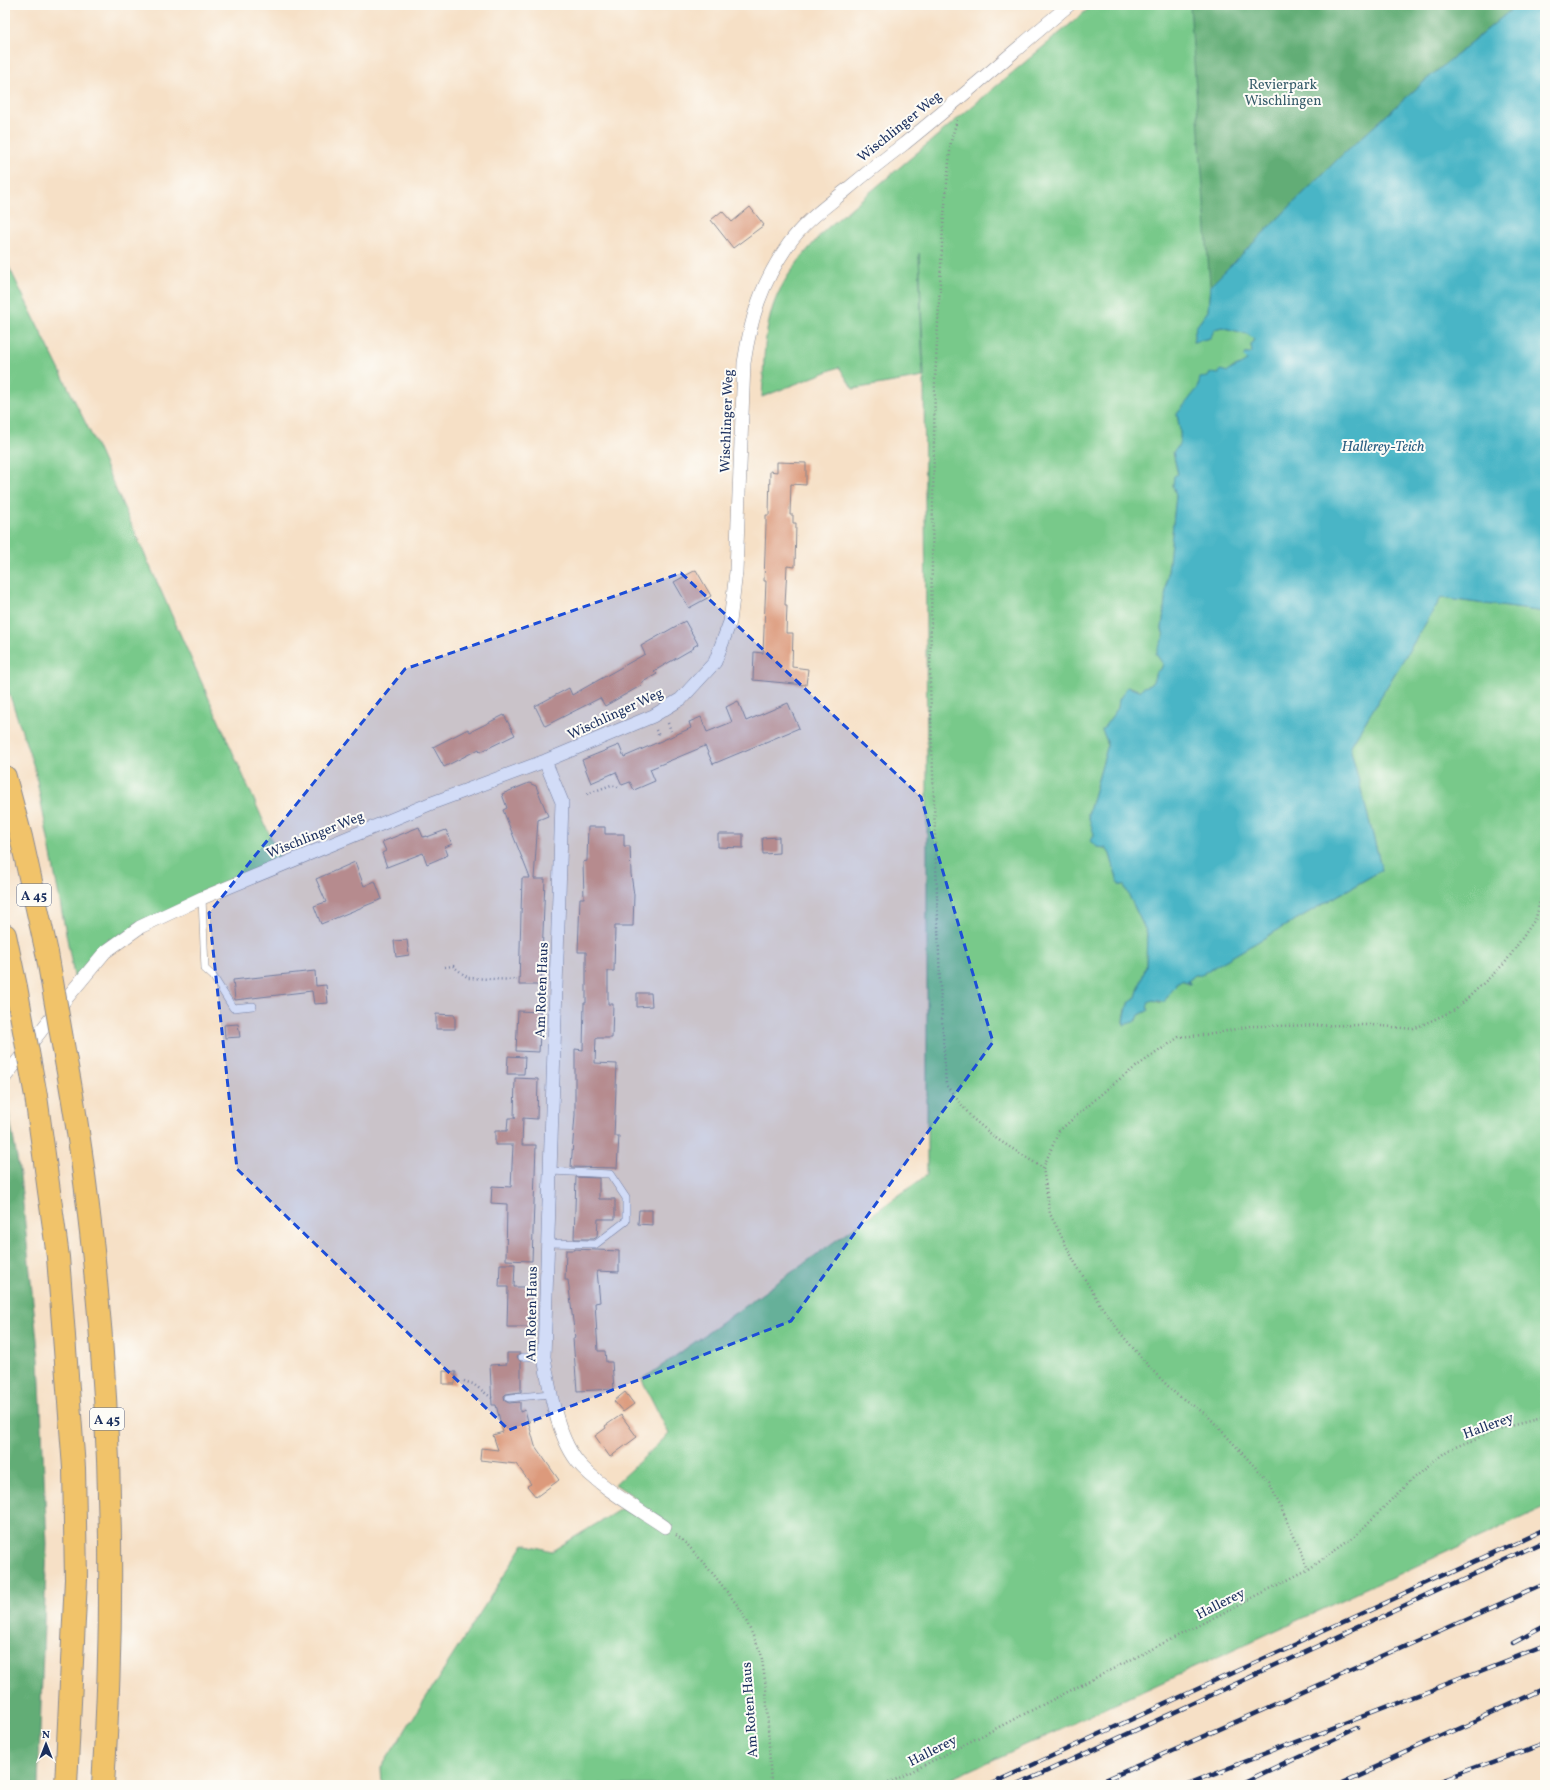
<svg xmlns="http://www.w3.org/2000/svg" width="1550" height="1790" font-family="Vollkorn,serif">
<style>
.green{fill:#78c98a;stroke:#4a7c74}
.forest{fill:#62ad76;stroke:#3e6e6a}
.water{fill:#49b5c6;stroke:#327292}
.building{fill:#dc9a7b}
.lines{fill:none;stroke-linecap:round;stroke-linejoin:round}
.lane-casing{stroke:#888892;stroke-width:8}
.street-casing{stroke:#888892;stroke-width:14}
.highway-casing{stroke:#888892;stroke-width:24}
.path{stroke:#888892;stroke-width:2.5;stroke-dasharray:1 3;stroke-linecap:butt}
.lane{stroke:#fff;stroke-width:7}
.street{stroke:#fff;stroke-width:13}
.highway{stroke:#f1c36a;stroke-width:22}
.rail-casing{stroke:#1b2f5e;stroke-width:4.5}
.rail{stroke:#fdfcf7;stroke-width:3;stroke-dasharray:9;stroke-linecap:butt}
.highway-bridge-casing{stroke:#888892;stroke-width:24;stroke-linecap:butt}
.highway-bridge{stroke:#f1c36a;stroke-width:22}
.marked{fill:#1d4ed8;fill-opacity:0.2;stroke:#1d4ed8;stroke-width:3;stroke-dasharray:8 5;stroke-linejoin:round}
.labels{text-anchor:middle;stroke-width:4;stroke-linejoin:round;paint-order:stroke}
.shield{fill:#fdfcf7;stroke:#5f6c8c;stroke-width:1}
.shield-label{font-size:13px;font-weight:bold;fill:#1b2f5e}
.park-label{font-size:14px;fill:#375d6b;stroke:#fdfcf7}
.street-label{font-size:14px;fill:#1b2f5e;stroke:#fdfcf7}
.water-label{font-size:15px;font-style:italic;fill:#2b5e82;stroke:#fdfcf7}
</style>
<rect width="100%" height="100%" fill="#fdfcf7"/>
<filter id="ink" filterUnits="userSpaceOnUse"><feTurbulence type="fractalNoise" baseFrequency=".025" numOctaves="2"/><feDisplacementMap in="SourceGraphic" scale="8" xChannelSelector="R" yChannelSelector="G"/><feConvolveMatrix kernelMatrix="1 2 1 2 8 2 1 2 1" color-interpolation-filters="sRGB"/></filter>
<filter id="wash" filterUnits="userSpaceOnUse"><feTurbulence type="fractalNoise" baseFrequency=".012" numOctaves="4" result="noise"/><feDisplacementMap in="SourceGraphic" scale="16" xChannelSelector="R" yChannelSelector="G"/><feGaussianBlur stdDeviation="0.9" result="paint"/><feColorMatrix in="noise" values="0 0 0 0 0 0 0 0 0 0 0 0 0 0 0 0 0 1.4 0 .05"/><feComposite in="paint" operator="in"/></filter>
<g filter="url(#wash)">
<rect width="100%" height="100%" fill="#f6e0c6"/>
<path class="green" d="M1093,5H1517L1426,80L1210,286L1208,311L1196,327L1193,342L1210,338L1215,329L1222,327L1247,334L1254,339L1251,345L1252,352L1250,354H1245L1243,356L1247,360L1244,364L1232,368L1228,372L1208,377L1177,414C1179,427 1185,443 1173,452L1178,475L1174,477L1173,486L1176,496L1162,629L1164,636L1156,654L1163,664L1161,669L1156,672C1154,680 1153,686 1143,687L1140,691L1131,687L1119,700L1118,708L1102,730L1107,741V748L1088,815L1093,826L1097,847L1106,848L1110,854L1119,885H1124L1147,933L1146,966L1136,997C1126,1002 1124,1014 1124,1025L1137,1020L1139,1015L1149,1010L1147,1006L1149,1002L1153,1000L1161,1003L1176,983L1182,980L1188,984H1190L1188,981L1195,975H1200L1382,870L1350,747L1441,598L1545,612V1507L938,1785H382L381,1768L524,1544L552,1551L637,1499L615,1484L669,1434L642,1380L927,1175V755L924,377L919,253L923,377L853,389L839,367L762,397C764,371 763,342 770,317C778,282 802,256 825,230Z
M5,259L92,436L283,865L140,927L75,981L35,770L5,681Z"/>
<path class="forest" d="M1190,5H1517L1426,80L1341,156L1210,286Z
M5,1091L20,1175L39,1359L47,1544L38,1785H5Z"/>
<path class="water" d="M1517,5H1545V612L1441,598L1350,747L1382,870L1200,975H1195L1188,981L1191,984L1182,980L1176,983L1175,988L1172,989L1164,1002L1153,1000L1149,1002L1147,1008L1149,1010L1139,1015C1137,1023 1131,1022 1124,1025C1125,1014 1126,1003 1136,997L1146,966L1147,933L1124,885H1119L1110,854L1106,848L1097,847L1090,841L1094,834L1088,815L1107,748V741L1102,730L1118,708L1119,700L1127,687L1140,691L1143,687C1153,686 1154,680 1156,672L1161,669L1163,664L1156,654L1164,636L1162,629L1176,496L1173,486L1174,476L1178,474L1173,452C1185,443 1179,427 1177,414L1198,388L1200,378L1208,377L1210,373L1219,374L1220,370L1228,372C1234,366 1242,366 1247,360L1243,356L1245,354H1250L1252,352L1251,345L1254,339L1247,334L1222,327L1215,329L1210,338L1193,342L1196,327L1208,311L1210,286L1341,156L1426,80Z"/>
<g id="blocks">
<path class="building" d="M750,207L764,225L733,248L711,220L722,211L732,222Z
M777,462L806,463V485L791,484L790,515H793V523H796L795,567L787,566L785,605H787L786,633H793L792,667L808,669L806,685L753,680L754,652L763,653L766,581H764L766,524V515H769L770,471L777,472Z
M696,570L711,596L689,608L674,582Z
M685,621L698,644L693,647L694,648L654,671L657,674L641,683L642,685L605,706L600,698L545,726L535,706L569,688L572,695L645,654L641,646Z
M738,701L746,721L788,703L799,728L713,764L705,746L650,769L655,781L634,790L630,782L622,785L616,772L591,783L582,760L619,745L624,757L691,728L689,722L701,717L707,732L732,722L726,707Z
M504,715L515,735L480,752L479,749L444,767L433,747L468,729L470,732Z
M529,783L536,786L548,816L538,820L534,879H545L541,985H519L522,878H530L503,810L507,808L502,794Z
M419,827L423,837L427,836V837L446,830L452,844L445,847L448,855L427,864L423,853L387,867L382,853L386,851L382,842Z
M588,827H605V834H624V846H630L631,874L634,895L633,926H615L614,971H608V1004H613L612,1038H596L595,1063L617,1064L614,1136H619L617,1168L571,1167L575,1115V1049L583,1050L584,1003H586V952H578L580,898H584L583,862L587,861Z
M718,834H743V848L718,847Z
M779,837V853L763,854L762,838Z
M355,862L364,886L375,881L382,899L321,924L314,906L326,902L316,879Z
M407,940L409,955L396,957L394,941Z
M315,971L316,986L326,985L328,1003L314,1004L312,991L235,1000L233,980Z
M637,993H651L652,1006L637,1007Z
M518,1011L541,1012L539,1052L516,1051Z
M436,1014L455,1015V1029H436Z
M238,1024L240,1037L225,1038L224,1025Z
M508,1056L525,1057L524,1074H507Z
M515,1078L538,1079L537,1119L523,1118L522,1145H536L532,1261L506,1260L507,1204L491,1203L492,1186L511,1187L513,1145H495V1131H507L508,1118H516H514Z
M576,1177L599,1178V1199H615V1219H598L597,1237L594,1239H574Z
M639,1210H652V1225L638,1224Z
M574,1249L619,1251V1272L597,1271L600,1302L595,1303L598,1351H605L606,1362H612L614,1389L577,1391L573,1338H575L568,1280H565L566,1250H574Z
M500,1264H515L514,1287H531L530,1327H507L508,1287H499Z
M507,1353H520L517,1357L521,1362V1392L506,1394L504,1396L505,1401L509,1403L520,1402V1412L525,1410L535,1446L559,1480L536,1497L527,1486L531,1484L516,1464L480,1460L481,1448L498,1450L493,1435L503,1432L496,1405H492L490,1365L507,1364Z
M443,1371L456,1372L455,1384H443Z
M625,1392L634,1404L623,1412L614,1401Z
M621,1415L637,1437L610,1457L595,1436L606,1428L605,1426Z"/>
</g>
</g>
<g filter="url(#ink)">
<use href="#blocks" fill-opacity="0" stroke="#888892" stroke-width="1"/>
<g class="lines">
<defs>
<path id="lane" d="M202,898L205,969L213,976L233,1008L253,1006
M548,1243L596,1244L626,1221V1198L610,1174L551,1171
M522,1357H544
M509,1398L550,1394"/>
<path id="street" d="M545,761L562,802L544,1357C549,1388 557,1435 577,1461C595,1484 640,1510 665,1527
M5,1077L65,1000L105,952L140,927L202,898L432,803L545,761L653,716L681,699L715,662L730,622L736,572L744,363C751,317 761,284 788,245C803,223 824,208 845,191C864,175 884,159 904,144C960,99 1014,51 1069,5"/>
<path id="highway" d="M5,777L21,837L47,953
M5,935L16,987
M65,1056C78,1124 87,1192 94,1260C112,1435 115,1610 103,1785
M36,1096L58,1257L74,1468L76,1579L66,1785"/>
</defs>
<use href="#lane" class="lane-casing"/>
<use href="#street" class="street-casing"/>
<use href="#highway" class="highway-casing"/>
<path class="path" d="M957,120L951,141L943,226L935,381L930,682L940,986L946,1085L972,1118L997,1139L1043,1168L1050,1214L1074,1261L1099,1303L1122,1335L1152,1370L1176,1394L1207,1415L1269,1482L1309,1569
M668,723L671,731
M656,730L659,736
M587,794L611,785L621,788
M1545,801V829
M445,967L453,966L468,978L517,980
M1043,1168L1059,1131L1113,1084L1137,1066L1179,1037L1213,1034L1250,1026L1371,1025L1413,1029L1455,1010L1505,963L1536,918L1545,879
M464,1381L473,1384L492,1398
M529,1422L542,1418
M676,1535L686,1543L714,1575L741,1610L761,1653L766,1687L771,1785
M885,1785L1309,1569L1354,1537L1413,1478L1448,1450L1502,1428L1545,1417"/>
<use href="#lane" class="lane"/>
<use href="#street" class="street"/>
<use href="#highway" class="highway"/>
<defs>
<path id="rail" d="M1513,1643L1545,1626
M989,1785L1545,1529
M1017,1785L1545,1541
M1094,1785L1545,1584
M1185,1785L1545,1646
M1238,1785L1358,1728
M1333,1785L1545,1689
M1430,1785L1545,1743"/>
</defs>
<use href="#rail" class="rail-casing"/>
<use href="#rail" class="rail"/>
<defs>
<path id="highway-bridge" d="M47,953L65,1056
M16,987L36,1096"/>
</defs>
<use href="#highway-bridge" class="highway-bridge-casing"/>
<use href="#highway-bridge" class="highway-bridge"/>
</g>
</g>
<path class="marked" d="M681,573L921,797L993,1042L791,1321L509,1430L237,1169L209,913L405,669Z"/>
<g class="labels">
<g class="shield">
<rect x="17" y="884" width="34" height="22" rx="3"/>
<rect x="90" y="1408" width="34" height="22" rx="3"/>
</g>
<g class="shield-label">
<text x="34" y="900">A 45</text>
<text x="107" y="1424">A 45</text>
</g>
<g class="park-label">
<text x="1283" y="89">Revierpark<tspan x="1283" dy="16">Wischlingen</tspan></text>
</g>
<g class="street-label">
<text transform="translate(899 126) rotate(-39)" y="5">Wischlinger Weg</text>
<text transform="translate(726 421) rotate(-88)" y="5">Wischlinger Weg</text>
<text transform="translate(615 713) rotate(-25)" y="5">Wischlinger Weg</text>
<text transform="translate(315 834) rotate(-22)" y="5">Wischlinger Weg</text>
<text transform="translate(541 990) rotate(-88)" y="5">Am Roten Haus</text>
<text transform="translate(531 1314) rotate(-89)" y="5">Am Roten Haus</text>
<text transform="translate(1488 1425) rotate(-20)" y="5">Hallerey</text>
<text transform="translate(1220 1603) rotate(-27)" y="5">Hallerey</text>
<text transform="translate(749 1710) rotate(-94)" y="5">Am Roten Haus</text>
<text transform="translate(932 1750) rotate(-27)" y="5">Hallerey</text>
</g>
<g class="water-label">
<text x="1383" y="451">Hallerey-Teich</text>
</g>
</g>
<rect width="1550" height="1790" fill="none" stroke="#fdfcf7" stroke-width="20"/>
<g transform="translate(46 1744)" stroke="#fdfcf7" stroke-width="3" paint-order="stroke">
<path d="M0-3L7 15L0 10L-7 15Z" fill="#1b2f5e"/>
<text y="-6" font-size="11" font-weight="bold" text-anchor="middle" fill="#1b2f5e">N</text>
</g>
</svg>
